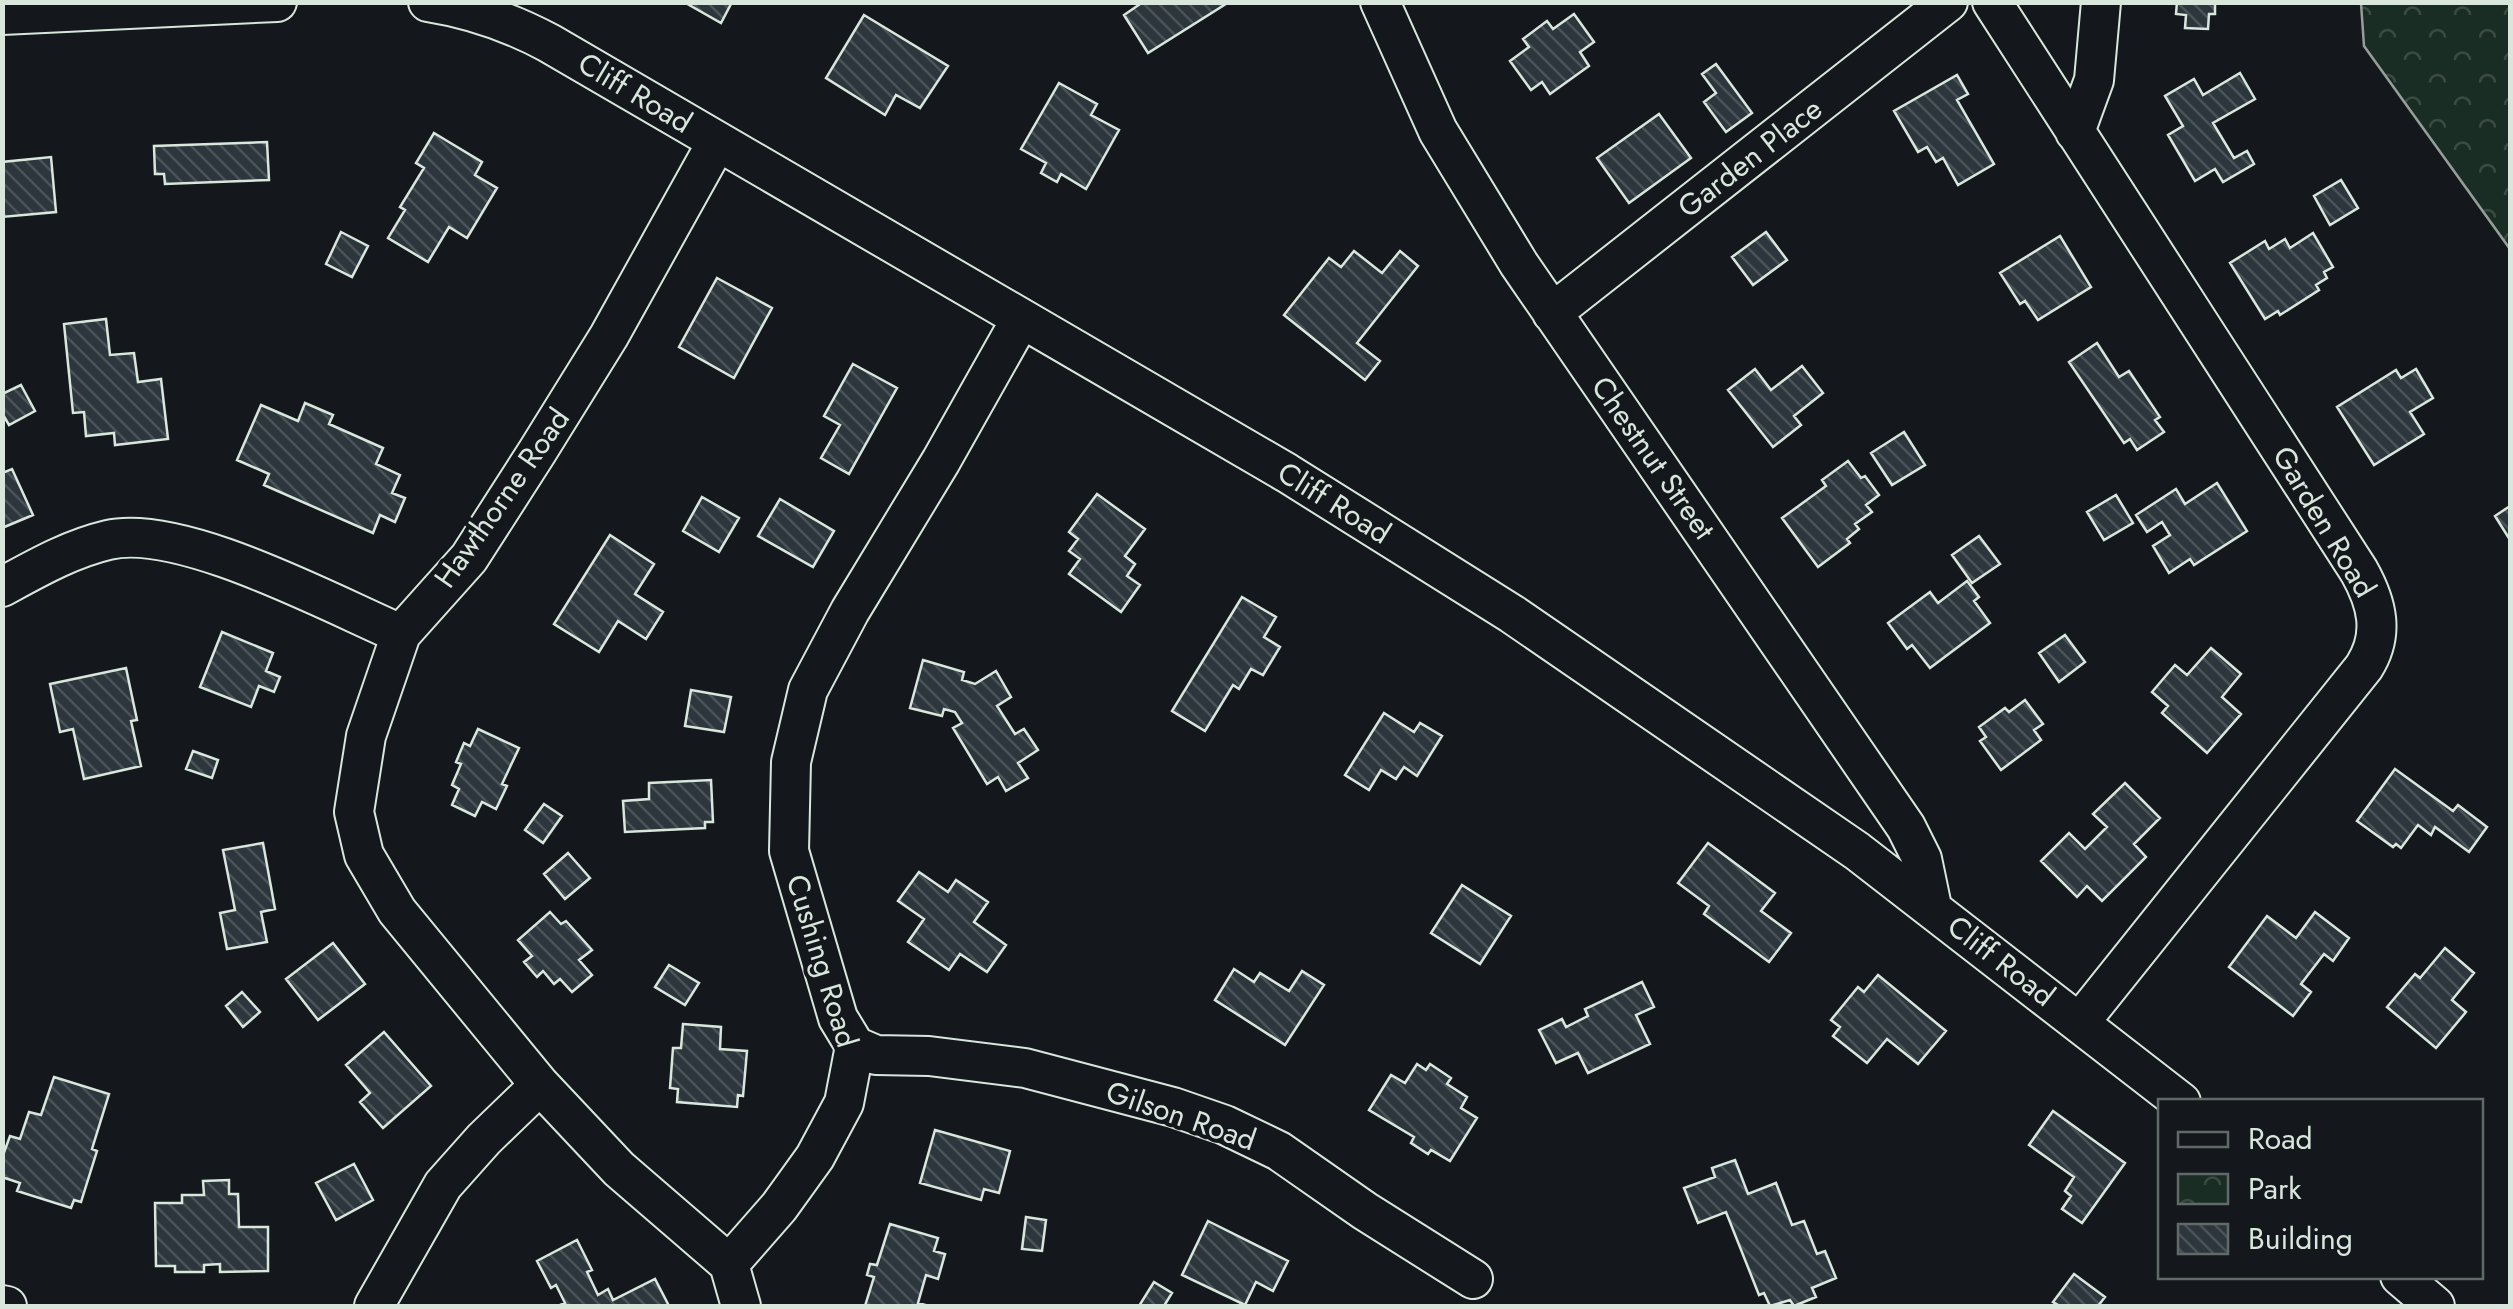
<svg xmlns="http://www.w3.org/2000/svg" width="2513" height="1309" font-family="Jost,sans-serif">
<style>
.park{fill:url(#park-crowns);stroke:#939e99;stroke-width:2.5}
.building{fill:url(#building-back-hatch);stroke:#d8e6dc;stroke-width:2.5}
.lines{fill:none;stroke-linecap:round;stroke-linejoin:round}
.minor-casing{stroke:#d8e6dc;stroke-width:42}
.minor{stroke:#14181c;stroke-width:38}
.labels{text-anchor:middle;stroke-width:8;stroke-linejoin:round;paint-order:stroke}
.street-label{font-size:30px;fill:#d8e6dc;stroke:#14181c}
</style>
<defs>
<pattern id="park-crowns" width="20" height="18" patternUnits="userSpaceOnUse" patternTransform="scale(2.5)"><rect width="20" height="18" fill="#1a2d24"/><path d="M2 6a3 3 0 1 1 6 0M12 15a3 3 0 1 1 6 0" fill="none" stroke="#3b4b43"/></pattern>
<pattern id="building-back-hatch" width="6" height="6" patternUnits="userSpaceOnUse" patternTransform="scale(2.5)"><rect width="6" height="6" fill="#2c363c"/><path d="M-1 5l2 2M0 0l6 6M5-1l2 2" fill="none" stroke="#4a5358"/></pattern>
</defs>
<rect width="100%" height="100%" fill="#14181c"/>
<path class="park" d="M2361,3H2510V249L2364,46Z"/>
<path class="building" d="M684,2H732L721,23Z
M1143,2H1229L1148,53L1124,15Z
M2177,2H2215V14H2209L2208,29L2185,28L2186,15L2176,14Z
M1574,14L1594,42L1580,52L1589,66L1550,94L1542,82L1531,90L1510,61L1529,47L1523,39L1547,21L1553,29Z
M864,15L948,66L920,108L896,95L885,115L826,78Z
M1716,64L1752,113L1726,132L1704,102L1716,93L1702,74Z
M2240,73L2255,99L2213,123L2234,158L2247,151L2254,164L2223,182L2215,169L2195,181L2168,135L2183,126L2165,96L2194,79L2203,95Z
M1957,75L1968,94L1957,100L1994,164L1958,185L1943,158L1936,162L1927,147L1918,152L1894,111Z
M1059,83L1097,104L1091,115L1119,130L1086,189L1061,174L1057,182L1041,173L1046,163L1021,149Z
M1659,114L1691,158L1629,203L1597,158Z
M434,133L482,162L475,175L497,188L467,238L449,227L428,262L388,238L405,210L400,207L424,168L416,163Z
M267,142L269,180L165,184L164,174H155L154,146Z
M51,157L56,212L2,217V162Z
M2341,180L2358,208L2330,225L2314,196Z
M341,232L368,246L352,277L326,264Z
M1766,232L1787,260L1753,285L1732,257Z
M2313,233L2333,267L2324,272L2327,278L2316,285L2319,290L2280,315L2278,311L2265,319L2230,263L2265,241L2269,249L2285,239L2290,248Z
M2060,236L2091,287L2038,320L2025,301L2020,304L2000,273Z
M1354,251L1382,273L1400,251L1418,266L1357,343L1380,361L1365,380L1284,315L1329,258L1341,267Z
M717,278L772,308L734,378L679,347Z
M106,319L110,355L134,353L138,382L161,379L168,439L115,445L114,433L86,436L84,412L73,413L64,324Z
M2097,343L2119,377L2129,371L2160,417L2155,420L2164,432L2137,450L2130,439L2124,443L2069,362Z
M853,364L897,388L849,474L821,458L840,425L824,416Z
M1802,366L1823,393L1794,416L1801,425L1773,447L1728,390L1755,369L1771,390Z
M2416,369L2433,398L2410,412L2424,434L2374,465L2337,407L2396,370L2401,378Z
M21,385L35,411L9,425L2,413V394Z
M305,403L333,415L329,424L383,448L376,464L400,475L392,493L405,498L395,522L380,515L373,533L264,485L269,474L237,460L261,405L298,421Z
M1904,432L1925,465L1892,485L1871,453Z
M1848,461L1861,478L1865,476L1879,495L1866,505L1872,512L1855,524L1859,529L1847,539L1850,543L1818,567L1782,518L1826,486L1822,480Z
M12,469L33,515L2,528V473Z
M2217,483L2247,531L2194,565L2190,559L2169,573L2153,546L2170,535L2162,522L2147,532L2136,515L2176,489L2185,504Z
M1097,494L1145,529L1125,556L1135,564L1127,576L1140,585L1121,612L1069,574L1080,559L1069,551L1078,539L1069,532Z
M2116,495L2133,523L2104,540L2087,512Z
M702,497L739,518L719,552L683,531Z
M780,499L834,531L813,567L758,536Z
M2510,506V540L2495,516Z
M610,535L654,564L635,594L663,612L646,639L618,621L599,652L554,624Z
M1979,536L2000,564L1972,583L1952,555Z
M1967,581L1979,597L1974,601L1990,623L1930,668L1912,645L1907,649L1888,623L1930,592L1938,603Z
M1242,597L1276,617L1264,637L1280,647L1263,675L1251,669L1239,689L1233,685L1205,731L1172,711Z
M222,632L273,653L266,671L280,677L274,692L259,686L251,707L200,687Z
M2065,635L2085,662L2059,682L2039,653Z
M2211,648L2241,674L2222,697L2241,714L2207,753L2162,713L2168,706L2152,692L2175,665L2187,675Z
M923,660L964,672L962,680L975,684L996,671L1011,697L997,706L1015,734L1024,729L1038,750L1018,763L1028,778L1006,791L998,777L987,784L953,728L962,723L955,712L944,709L942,716L910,708Z
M126,668L137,720L131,721L141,766L84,779L73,729L60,732L50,684Z
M691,690L731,697L724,732L685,726Z
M2025,700L2043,724L2034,730L2041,740L2001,770L1980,741L1986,737L1979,727L2005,708L2009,712Z
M1384,713L1414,732L1420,723L1442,736L1417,776L1404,767L1396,779L1381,770L1369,790L1345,775Z
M478,729L519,748L502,784L507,786L496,809L482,802L475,816L452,805L459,789L452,785L461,764L456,762L464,743L470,746Z
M193,751L218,760L212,778L186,769Z
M2395,769L2453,811L2458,805L2487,827L2469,852L2435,827L2431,835L2418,825L2401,848L2396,844L2393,847L2357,821Z
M711,780L713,822H705V828L625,832L623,801L649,799V783Z
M2125,783L2160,818L2134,844L2146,857L2102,901L2087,886L2077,897L2041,861L2069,833L2085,849L2107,827L2093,814Z
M544,804L562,816L543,843L525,830Z
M263,843L275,909L261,912L267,942L227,949L220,913L235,910L223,850Z
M1708,843L1775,893L1761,911L1791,933L1769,962L1704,914L1709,906L1678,883Z
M568,853L590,878L565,899L544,874Z
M919,872L948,892L956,880L988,902L974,922L1006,945L987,972L960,954L949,970L908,942L924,919L898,901Z
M1462,885L1511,916L1480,964L1431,933Z
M550,912L561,924L566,921L592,950L579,960L592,975L572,992L560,979L554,984L543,971L537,977L524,962L532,956L518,940Z
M2315,912L2349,938L2333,961L2324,954L2301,984L2311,992L2293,1016L2229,967L2267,916L2296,938Z
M333,943L365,984L318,1020L286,979Z
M2445,948L2474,973L2452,1000L2466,1012L2436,1048L2387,1007L2415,974L2420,978Z
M669,965L699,983L685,1005L655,987Z
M1234,969L1254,982L1260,973L1289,991L1302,971L1324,985L1285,1045L1215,1000Z
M1878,975L1946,1031L1918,1064L1887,1039L1867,1063L1833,1036L1840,1027L1831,1020L1858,987L1864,992Z
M1642,982L1654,1007L1636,1015L1650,1044L1588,1073L1578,1053L1556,1063L1539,1030L1562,1019L1566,1027L1588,1016L1585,1009Z
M242,992L260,1012L243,1027L226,1006Z
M683,1024L721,1027L720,1049L747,1051L743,1096L738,1095L737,1107L677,1102L678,1089L670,1088L673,1048H681Z
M384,1032L431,1086L383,1128L360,1102L370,1093L346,1065Z
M1417,1064L1426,1070L1430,1064L1451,1078L1447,1084L1467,1097L1461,1108L1477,1118L1450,1161L1431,1150L1428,1154L1411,1143L1414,1137L1369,1110L1391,1075L1405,1083Z
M54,1077L109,1094L92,1149L97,1151L81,1202L74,1200L71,1208L17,1191L20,1183L2,1177V1158L10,1136L20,1139L29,1112L41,1115Z
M2053,1111L2125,1163L2082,1223L2062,1209L2071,1196L2065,1191L2074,1177L2029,1145Z
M935,1130L1010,1151L999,1193L984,1189L981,1200L920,1183Z
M1735,1160L1748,1194L1776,1183L1792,1225L1804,1221L1817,1254L1825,1251L1836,1278L1812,1288L1816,1297L1794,1306L1790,1300L1770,1306L1764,1293L1759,1295L1726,1212L1698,1223L1684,1188L1715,1177L1712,1168Z
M354,1164L373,1200L336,1220L316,1183Z
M229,1180V1194H238L239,1227H268V1271L220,1272V1264L204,1265V1272H175V1266H156L155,1203H182V1195H204L203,1181Z
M1026,1217L1046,1220L1042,1251L1022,1249Z
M1208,1221L1288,1261L1273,1291L1256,1282L1245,1305L1182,1275Z
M890,1224L938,1238L934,1251L945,1254L938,1279L926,1275L918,1303L929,1306H865L874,1277L867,1275L870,1264L877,1265Z
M577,1240L592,1270L587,1272L598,1295L608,1289L613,1300L655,1279L669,1306H558L565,1303L556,1285L551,1288L537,1261Z
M2074,1274L2105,1297L2098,1306H2060L2053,1302Z
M1154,1282L1172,1293L1164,1306H1139Z"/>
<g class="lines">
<defs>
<path id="minor" d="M428,2C472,9 510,22 549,43L1287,473L1512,614L1857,851L2181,1102
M1380,2L1438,131L1519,264L1906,827L1922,859L1932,907
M1992,2L2359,571C2377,603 2385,634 2364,667L2080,1022
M2,15L277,2
M2075,132L2094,80L2101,2
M1552,313L1948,2
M2,587C37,568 70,549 108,540C181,523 331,604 401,634L469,558L537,452L609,336L717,142
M401,634L366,736L354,812L364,855L397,911L540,1085L619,1169L729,1264L779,1207L815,1157L844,1103L855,1046L838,1018L789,851L791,762L808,690L850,611L941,461L1021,319
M855,1046L876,1055L929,1056L1025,1068L1173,1107L1225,1125L1279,1151L1365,1211L1473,1279
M729,1264L741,1306
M2400,1276L2435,1306
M2,1305L7,1306
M374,1306L443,1185L484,1139L540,1085"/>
</defs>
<use href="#minor" class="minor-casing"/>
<use href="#minor" class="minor"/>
</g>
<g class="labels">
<g class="street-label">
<text transform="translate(635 93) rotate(31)" y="10">Cliff Road</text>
<text transform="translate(1750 158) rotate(-38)" y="10">Garden Place</text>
<text transform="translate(1653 458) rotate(55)" y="10">Chestnut Street</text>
<text transform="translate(502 498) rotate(-55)" y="10">Hawthorne Road</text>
<text transform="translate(1334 503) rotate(32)" y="10">Cliff Road</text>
<text transform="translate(2324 522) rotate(59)" y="10">Garden Road</text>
<text transform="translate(822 961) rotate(73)" y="10">Cushing Road</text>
<text transform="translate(2001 961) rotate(38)" y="10">Cliff Road</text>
<text transform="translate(1181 1116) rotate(19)" y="10">Gilson Road</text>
</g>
</g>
<rect width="2513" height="1309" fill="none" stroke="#d8e6dc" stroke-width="10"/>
<rect x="2158" y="1099" width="325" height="180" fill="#14181c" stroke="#626a69" stroke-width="2.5"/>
<rect x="2178" y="1132" width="50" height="15" fill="#14181c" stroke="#626a69" stroke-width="2.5"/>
<text x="2248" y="1149" font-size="30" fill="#d8e6dc">Road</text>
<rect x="2178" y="1174" width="50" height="30" fill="url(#park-crowns)" stroke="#626a69" stroke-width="2.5"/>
<text x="2248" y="1199" font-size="30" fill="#d8e6dc">Park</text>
<rect x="2178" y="1224" width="50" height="30" fill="url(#building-back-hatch)" stroke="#626a69" stroke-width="2.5"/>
<text x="2248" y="1249" font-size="30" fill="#d8e6dc">Building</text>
</svg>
